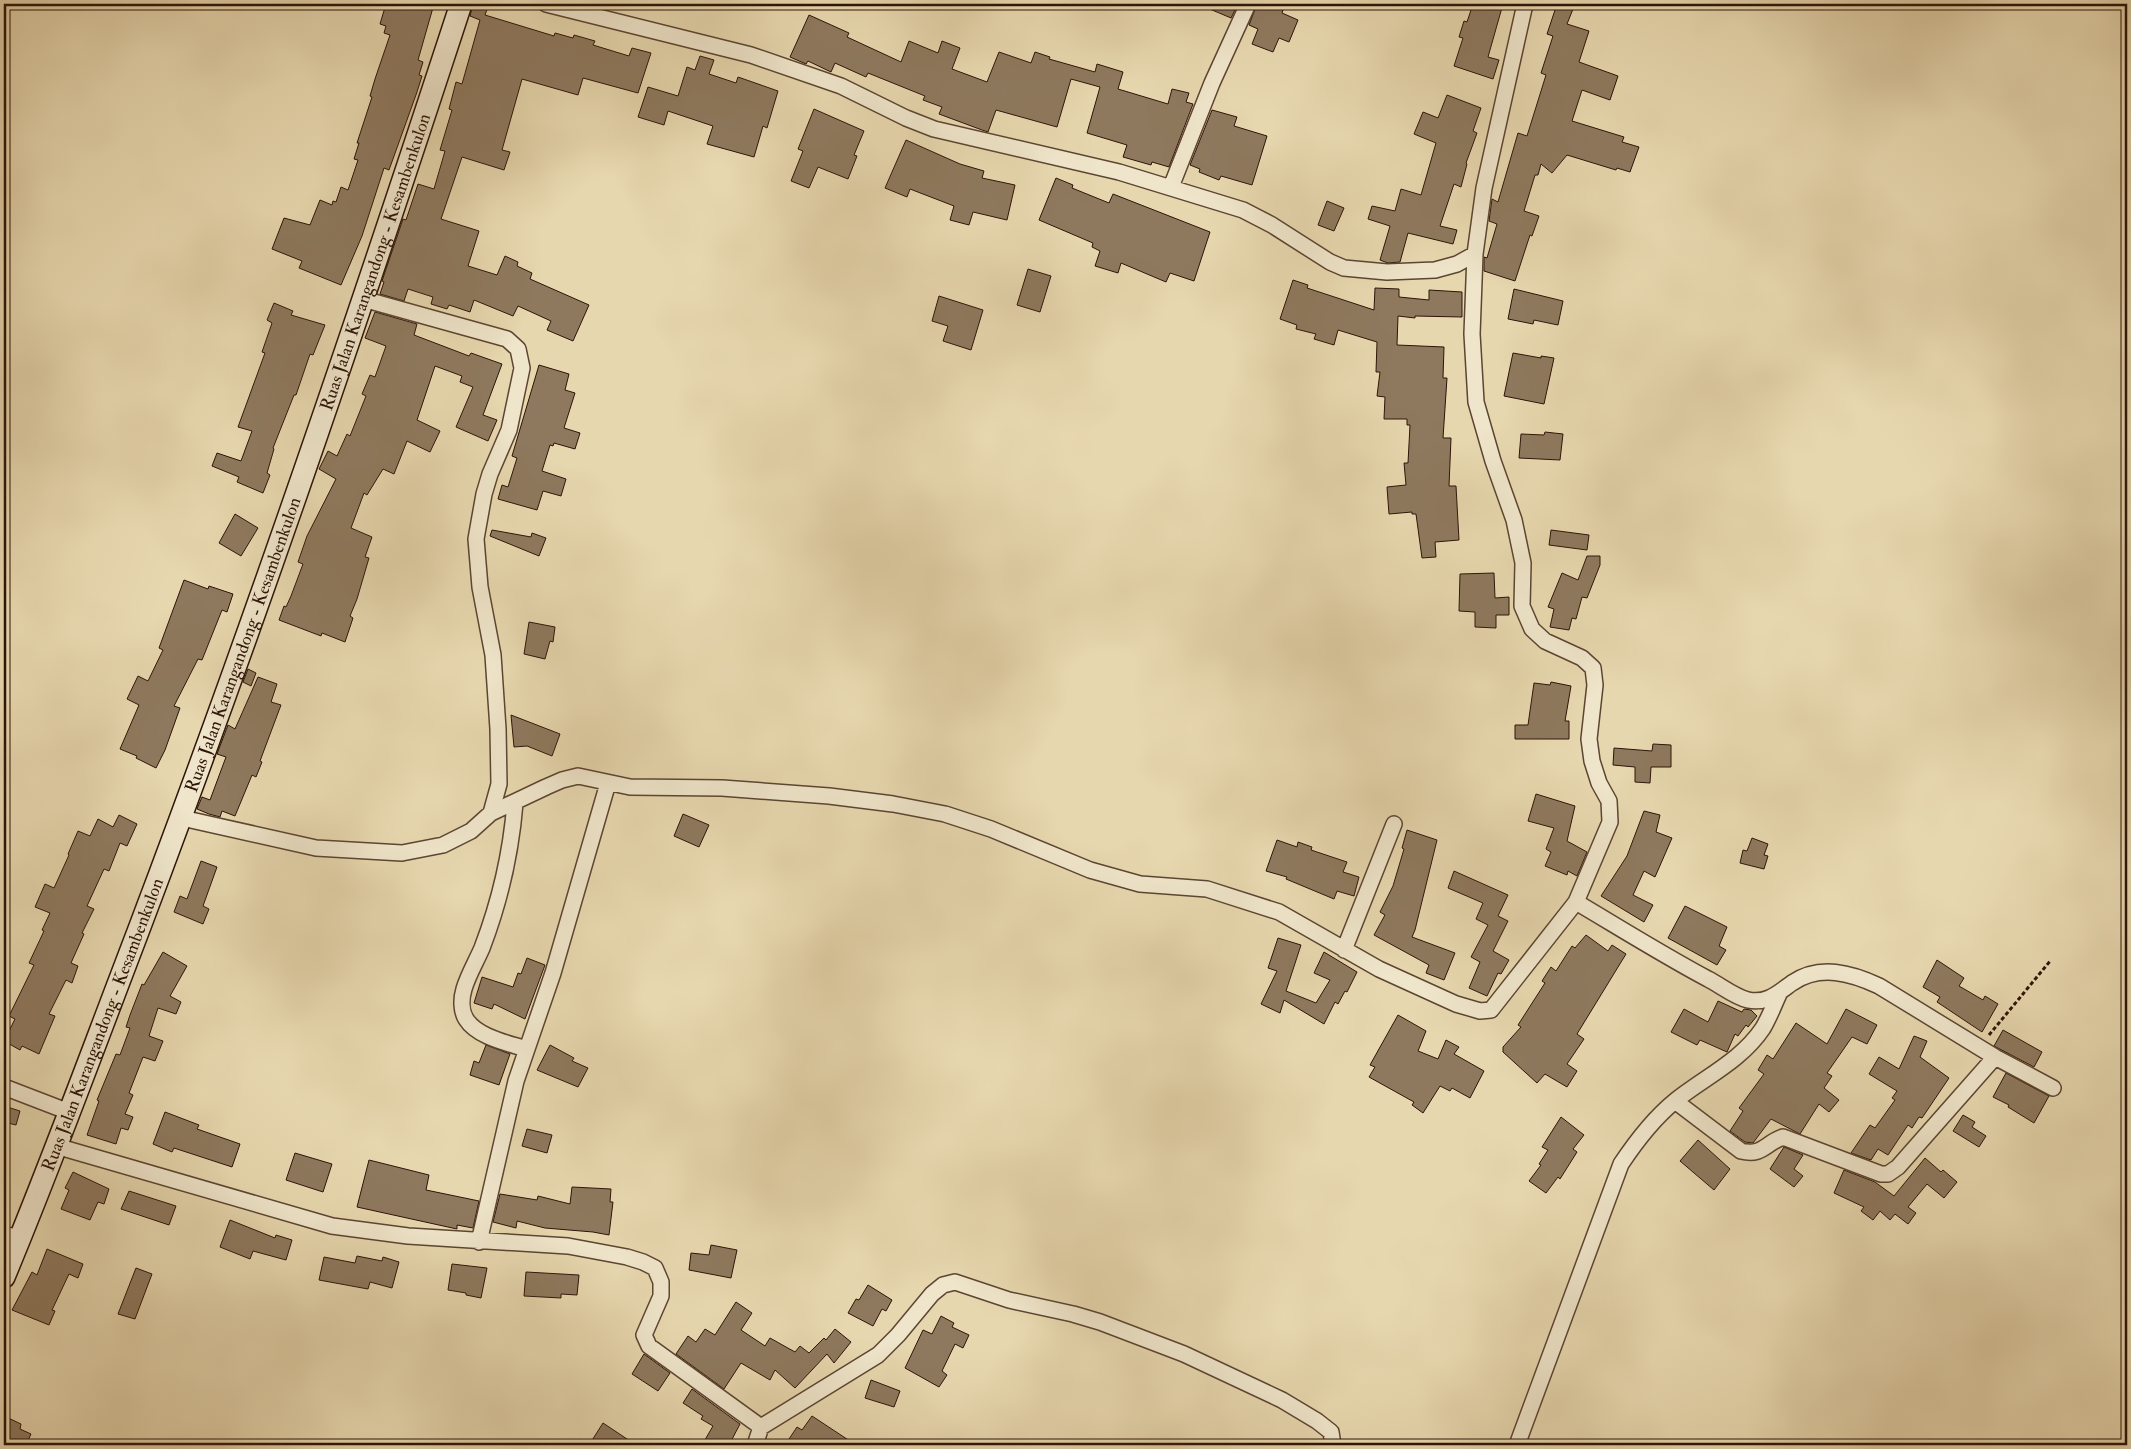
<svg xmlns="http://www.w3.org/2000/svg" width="2131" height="1449" font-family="'IM FELL Double Pica',serif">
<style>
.building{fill:#8e795e;stroke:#2d1408}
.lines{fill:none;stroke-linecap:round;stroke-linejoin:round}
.service-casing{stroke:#5c4532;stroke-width:10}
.minor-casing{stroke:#5c4532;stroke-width:18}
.secondary-casing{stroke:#2d1408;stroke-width:24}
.path{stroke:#2d1408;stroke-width:3;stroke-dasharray:4 2.5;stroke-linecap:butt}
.service{stroke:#efe5ca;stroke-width:8}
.minor{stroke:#efe5ca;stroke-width:15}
.secondary{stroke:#efe5ca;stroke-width:21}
.labels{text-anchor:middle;stroke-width:4;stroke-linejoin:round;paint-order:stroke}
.street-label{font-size:18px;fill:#2d1408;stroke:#efe5ca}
</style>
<rect width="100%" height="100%" fill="#e7d7ae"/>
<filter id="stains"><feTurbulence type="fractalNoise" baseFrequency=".004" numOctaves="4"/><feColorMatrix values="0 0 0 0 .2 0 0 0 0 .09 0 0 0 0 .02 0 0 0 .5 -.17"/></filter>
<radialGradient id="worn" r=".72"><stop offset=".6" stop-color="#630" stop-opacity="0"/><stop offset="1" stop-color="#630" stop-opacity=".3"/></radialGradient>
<path class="building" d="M386,4H434L418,60L423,62L419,75L422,76L417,92L389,170L384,168L362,236L341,285L299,268L302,261L272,249L284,218L310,225L320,200L332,205L333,201L336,202L341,187L348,190L358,160L354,159L359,143H357L372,97L370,96L375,79L390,35L384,33L386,26L380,24Z
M473,4H489L485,15L554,36L555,33L573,38L574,35L595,41L593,45L629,56L632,48L651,53L638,93L583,78L578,95L522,79L502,150L510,152L504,170L462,157L441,219L479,231L468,266L497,275L505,256L518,262L517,266L532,273L530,279L589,305L573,341L547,330L551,321L518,306L513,316L474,300L470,312L449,305L447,309L431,304L433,297L408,289L404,301L380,294L384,282L382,281L403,219L406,220L418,184L434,189L445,151L440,150L452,110L449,109L456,82L462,84L480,20L470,16Z
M1198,4H1238L1231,18Z
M1257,4H1267L1283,10L1282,13L1298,20L1289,42L1279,38L1273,52L1252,44L1258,29L1249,25Z
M1473,4H1503L1488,57L1499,60L1493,79L1454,66L1463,38L1459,37L1464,21L1467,22Z
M1557,4H1575L1567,24L1589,31L1579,62L1618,76L1610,100L1582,90L1572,121L1624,137L1622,142L1639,147L1630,172L1617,168L1616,170L1567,155L1552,173L1541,164L1538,175H1535L1524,211L1539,216L1532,236L1530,235L1515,281L1484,271V257L1487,258L1497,224L1489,221L1492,199L1498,202L1518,133L1527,136L1546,75L1541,73L1553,36L1547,34Z
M809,15L849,33L847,37L901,62L909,41L938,53L942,41L960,48L952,69L987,82L999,52L1031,63L1035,52L1050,57L1049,59L1095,72L1097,64L1123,72L1118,89L1168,104L1172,89L1189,93L1186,102L1193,104L1169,167L1152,162L1151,165L1123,157L1127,145L1087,133L1100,87L1071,79L1057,127L996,110L988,132L982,130L939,114L942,107L923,100L925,96L868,73L866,77L835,63L831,72L808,61L806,64L790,57Z
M700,56L714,60L709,74L736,83L738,77L778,91L767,128L763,126L754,157L707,144L713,126L668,111L664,125L638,117L648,87L678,96L687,67L695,70Z
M1447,95L1481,108L1473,131L1477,133L1466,163L1467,164L1461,187L1454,184L1440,226L1457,230L1453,244L1408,233L1400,262L1388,263L1380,260L1390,226L1368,219L1372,206L1395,211L1401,189L1421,195L1436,143L1414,134L1423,112L1438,118Z
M814,109L864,131L854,155L857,156L848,179L818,167L809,188L791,181L803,151L798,149Z
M1212,110L1237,117L1234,126L1267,136L1252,185L1221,176L1219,180L1199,172L1200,169L1190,165Z
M906,140L960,164L984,171L982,178L1015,185L1007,220L973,212L969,225L950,220L954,206L910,189L907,197L885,188Z
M1056,178L1073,185L1072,188L1109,203L1113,194L1210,232L1194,281L1170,273L1166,282L1121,263L1118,273L1095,266L1100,251L1092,247L1093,243L1039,220Z
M1327,201L1344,208L1334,231L1318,225Z
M1028,269L1051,276L1040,312L1017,305Z
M1293,280L1308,285L1307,288L1374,310L1375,288L1399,289V297L1429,300V290L1462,292V317L1415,316V318L1398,316L1397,345L1444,347L1443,378H1447L1443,438H1451L1449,486H1456L1459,540L1435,542L1436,557L1422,558L1416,514H1412V512L1389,514L1387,487L1406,485L1404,463H1408L1410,425H1407V419H1384L1385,397L1377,396L1380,372H1376L1377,342L1338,330L1334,345L1314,339L1316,334L1296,329L1297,325L1280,319Z
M1514,289L1563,301L1558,325L1534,320L1533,324L1508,319Z
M939,296L983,310L971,350L943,341L948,326L932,321Z
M274,303L293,311L291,315L325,325L313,355L310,354L296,395H294L273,448L274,449L267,473L270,475L263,493L237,482L239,477L212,466L217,453L241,461L252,431L238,427L265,353L262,352L272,323L267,320Z
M375,312L417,324L414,335L469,356L471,353L502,364L483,415L497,420L488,441L456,427L473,387L460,382L462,376L435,366L417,420L440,431L430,452L407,441L394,474L383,469L367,495L364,493L351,528L372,537L365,557L369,558L357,599L350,616L353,618L345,642L322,633L321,636L279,620L284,606L286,607L291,596L303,564L298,562L307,536L336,479L319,469L328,451L337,456L347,434L350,436L366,396L362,394L370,375L375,377L386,346L365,338Z
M1513,353L1541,358V356L1554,358L1544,404L1504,396Z
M539,365L569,374L565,390L575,393L564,428L580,433L575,449L554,443L553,446L550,445L542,471L566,479L561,496L543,491L537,510L498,499L502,485L508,487L517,458L512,456Z
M1545,432L1563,434L1560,460L1519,458L1521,434L1544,435Z
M235,514L258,528L241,556L219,543Z
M492,530L531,537L532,533L546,538L539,556L490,536Z
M1551,530L1589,535L1587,550L1549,545Z
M1587,556H1600V565L1587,598L1582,597L1576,619L1572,618L1569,630L1550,627L1554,609L1548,607L1562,573L1578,580Z
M1494,573L1495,598L1509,597V615H1496V628L1475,627V612L1459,611L1460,574Z
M184,580L208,589L209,586L233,594L227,612L222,610L202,660L198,659L174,706L180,708L165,750L156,768L136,758L137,756L120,749L139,705L127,699L138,676L148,681L163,650L159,648Z
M529,622L555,627L553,642L550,641L545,659L524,654Z
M248,669L256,673L251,686L243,682Z
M258,677L277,684L271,702L281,705L260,761L262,762L256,777L252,775L235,816L222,811L220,817L209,814L197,809L202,797L210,800L226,757L217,754L228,725L235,729Z
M1551,682L1571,686L1565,721H1569V739H1515V725H1528L1534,683L1550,685Z
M511,715L560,734L552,756L527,746L514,747Z
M1653,744L1671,745V767H1651L1650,783L1635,782V767L1613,765L1614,748L1652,751Z
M1536,794L1575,806L1567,841L1587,852L1577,876L1568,871L1567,875L1545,866L1551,852L1546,849L1554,828L1528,821Z
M1644,811L1660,815L1656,832L1672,838L1655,877L1644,871L1633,895L1653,905L1644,922L1601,896L1627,856Z
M683,814L709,825L699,847L674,836Z
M119,815L137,824L127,846L120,843L109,871L104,869L87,906L94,909L82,933L84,934L71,963L78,966L72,983L66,980L49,1014L55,1016L39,1054L22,1046L20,1050L4,1041L15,1019L9,1016L34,965L29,963L44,931L42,930L50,913L35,907L45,884L54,888L69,855L68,854L78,831L90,836L98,819L113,827Z
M1407,830L1437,840L1415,930L1412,937L1455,953L1444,980L1426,973L1429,965L1374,935L1385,915L1380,912L1393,886L1404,849L1402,848Z
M1752,838L1768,844L1764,855L1768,856L1764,869L1740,863L1743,850L1747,851Z
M1277,840L1297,847L1298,842L1312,847L1311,850L1347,862L1343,872L1359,877L1354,896L1337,891L1334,899L1286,879L1287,877L1266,871Z
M201,861L217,867L203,906L209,909L203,924L174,912L180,896L187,899Z
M1454,871L1508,895L1498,916L1508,921L1493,951L1509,960L1501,974L1498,973L1487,996L1469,988L1480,962L1471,957L1488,925L1476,919L1483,903L1448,888Z
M1685,906L1727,927L1719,946L1726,950L1717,965L1668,938Z
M1586,935L1608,951L1612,945L1626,954L1577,1034L1584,1039L1567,1064L1577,1071L1567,1087L1545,1074L1537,1083L1503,1052V1047L1521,1027L1518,1025L1545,983L1542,981L1551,967L1556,971L1572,946L1575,948Z
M1278,938L1301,945L1286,991L1316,1003L1330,980L1314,973L1324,952L1357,972L1347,992L1345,991L1338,1004L1335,1002L1324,1024L1284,1000L1280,1013L1261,1004L1277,971L1268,968Z
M163,952L187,966L170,996L181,1002L176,1014L158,1008L149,1036L163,1041L155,1061L143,1057L129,1093L133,1095L125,1114L133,1117L128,1130L121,1128L116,1144L87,1135L99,1101L97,1100L116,1054L120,1055L130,1028L126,1027L130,1015L142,984L144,985Z
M527,958L545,965L525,1019L494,1004L492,1009L474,1003L482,977L513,987L518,973L521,974Z
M1937,960L1964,978L1959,986L1983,1000L1985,996L1998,1004L1982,1032L1937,1002L1940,997L1923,987Z
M1718,1001L1742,1012L1744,1009L1751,1010L1757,1016L1748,1027L1746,1025L1738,1036L1735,1034L1727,1052L1700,1040L1697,1045L1671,1032L1684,1009L1708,1022Z
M1846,1009L1877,1025L1867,1044L1852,1037L1827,1073L1832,1076L1824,1088L1839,1100L1829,1112L1819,1104L1800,1134L1771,1119L1753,1143L1745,1142L1730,1131L1743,1111L1739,1108L1764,1074L1758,1070L1767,1055L1773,1059L1796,1023L1827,1044Z
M1398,1015L1426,1031L1418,1051L1438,1059L1446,1040L1459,1047L1454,1054L1484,1071L1470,1098L1452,1088L1450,1091L1440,1086L1423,1113L1412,1105L1414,1102L1369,1077L1375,1067L1370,1065Z
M2003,1030L2042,1052L2034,1067L1994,1046Z
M1914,1036L1927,1041L1920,1057L1949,1078L1922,1118L1919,1117L1912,1128L1908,1125L1888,1155L1878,1149L1871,1160L1851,1153L1870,1125L1875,1128L1895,1100L1892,1098L1897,1091L1869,1074L1879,1057L1899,1069Z
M486,1045L510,1054L499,1085L470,1075L474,1061L479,1063Z
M550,1045L574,1058L572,1061L588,1068L578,1087L537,1070Z
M2006,1073L2049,1096L2034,1123L2008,1107L2009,1105L1993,1097Z
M4,1106L20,1111L16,1125L4,1122Z
M165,1112L199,1125L197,1129L240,1144L232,1167L174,1148L172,1152L153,1144Z
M1963,1115L1975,1122L1972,1127L1986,1136L1979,1147L1953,1131Z
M1561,1117L1584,1135L1573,1149L1577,1152L1560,1179L1558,1177L1546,1193L1529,1181L1541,1165L1539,1164L1548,1150L1542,1147Z
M527,1129L552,1135L547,1153L522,1146Z
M1698,1140L1730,1169L1714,1190L1680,1161Z
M1784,1147L1803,1155L1794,1169L1803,1176L1794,1187L1770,1169Z
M295,1153L332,1164L323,1192L286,1180Z
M1925,1158L1941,1172L1943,1170L1957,1182L1944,1198L1927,1184L1908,1207L1916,1213L1908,1224L1895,1214L1890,1220L1880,1211L1873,1220L1861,1211L1864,1207L1834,1193L1844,1170L1875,1182L1894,1196Z
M369,1160L429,1175L426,1190L479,1201L473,1228L457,1225V1229L357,1207Z
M73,1172L109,1189L104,1204L98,1202L90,1220L61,1209L69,1190L65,1188Z
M572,1187L611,1189L610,1202H613L609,1235L593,1232L545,1228L517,1221L516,1228L493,1222L500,1194L537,1200L538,1196L570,1204Z
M129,1191L176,1206L169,1225L121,1209Z
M230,1220L275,1238L276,1235L292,1240L286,1260L253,1251L250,1259L220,1247Z
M711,1245L737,1250L731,1278L689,1270L691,1253L709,1255Z
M47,1249L83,1264L78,1278L69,1274L52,1310L55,1311L49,1325L12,1310L32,1272L37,1275Z
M357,1256L382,1261L383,1257L399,1262L392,1288L370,1282L368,1289L319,1280L324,1257L355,1263Z
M452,1264L487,1268L481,1298L466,1295V1293L448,1290Z
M136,1268L152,1274L135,1319L118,1314Z
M526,1272L579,1275L577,1295L561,1294V1298L524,1296Z
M868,1285L892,1300L886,1311L882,1309L873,1326L848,1313L856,1299L859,1300Z
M736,1302L752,1313L741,1330L765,1346L770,1338L795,1352L800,1346L809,1353L824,1338L826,1340L835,1329L851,1342L834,1363L827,1354L795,1388L775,1370L770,1380L741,1363L724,1389L676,1354L688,1336L696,1342L705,1329L715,1335Z
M941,1316L954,1323L952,1327L969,1335L963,1348L955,1344L942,1371L947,1375L939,1387L905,1368L923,1330L932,1334Z
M644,1354L670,1373L658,1391L632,1374Z
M871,1380L900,1391L894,1407L865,1398Z
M692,1389L740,1424L729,1445H702L713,1426L701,1419L703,1416L683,1403Z
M4,1416L21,1424L20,1429L31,1434L26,1445H4Z
M812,1416L856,1445H792L794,1442L789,1439L797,1427L802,1430Z
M603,1423L636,1445H589Z"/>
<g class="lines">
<defs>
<path id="service" d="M4,1230L20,1235"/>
<path id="minor" d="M546,4L751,55L841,86L906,118L934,129L1119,172L1243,210L1272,225L1330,262L1344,268L1387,272L1435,270L1457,264L1475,254L1484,188L1525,4
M1171,187L1212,83L1248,4
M515,803C511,853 500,901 482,948C476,962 468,975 464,989C461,999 461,1011 466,1019C477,1037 508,1043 526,1049
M491,813L546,787L562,780L578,776L630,787L722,788L829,796L893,804L945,814L991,829L1090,870L1140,884L1207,889L1279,912L1379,969L1456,1004L1480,1011L1491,1010L1576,902L1610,822L1609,801L1599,783L1592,761L1589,739L1595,685L1593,668L1582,658L1545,641L1532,629L1522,606L1523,563L1514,520L1493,461L1476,402L1472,334L1475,254
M182,818L316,848L402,853L443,845L471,831L491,813L499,784L498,729L493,655L480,587L476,539L484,494L490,474L509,430L522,368L518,349L507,339L363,299
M1576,902C1620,928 1663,955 1708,979C1720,985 1735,997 1748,1000C1767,1004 1778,993 1792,983C1820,964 1851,973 1879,986L1995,1057L2053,1088
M1344,950L1394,824
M4,1087L69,1112
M1675,1101L1741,1151C1763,1156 1764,1144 1783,1137L1881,1174H1888L1898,1167L1995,1057
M56,1146L332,1226L408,1236L568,1246L627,1257L643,1262L655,1268L661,1282V1296L644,1335L649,1346L761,1427
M479,1242L516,1081L553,973L608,783
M755,1445L761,1427L878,1355L898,1335L932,1294L943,1285L955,1282L1009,1300L1073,1314L1100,1322L1184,1354L1282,1400L1317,1421L1331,1432L1333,1445
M1517,1445L1621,1164C1637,1140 1653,1119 1675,1101C1705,1077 1741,1061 1763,1028C1769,1018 1774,1005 1779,994"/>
<g id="secondary">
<path id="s1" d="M4,1277C45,1179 82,1079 120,979C243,658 354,331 461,4"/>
</g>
</defs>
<use href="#service" class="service-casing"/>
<use href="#minor" class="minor-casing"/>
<use href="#secondary" class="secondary-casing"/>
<path class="path" d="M1989,1035L2051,960"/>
<use href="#service" class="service"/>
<use href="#minor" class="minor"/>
<use href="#secondary" class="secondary"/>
</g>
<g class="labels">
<g class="street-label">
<text dy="6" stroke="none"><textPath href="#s1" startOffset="1081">Ruas Jalan Karangandong - Kesambenkulon</textPath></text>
<text dy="6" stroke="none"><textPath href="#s1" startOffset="676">Ruas Jalan Karangandong - Kesambenkulon</textPath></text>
<text dy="6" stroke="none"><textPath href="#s1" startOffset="271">Ruas Jalan Karangandong - Kesambenkulon</textPath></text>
</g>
</g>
<rect width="2131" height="1449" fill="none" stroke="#e7d7ae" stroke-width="20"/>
<rect x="5" y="5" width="2121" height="1439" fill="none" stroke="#2d1408" stroke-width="2.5"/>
<rect x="10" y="10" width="2111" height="1429" fill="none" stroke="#2d1408"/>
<rect width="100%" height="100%" filter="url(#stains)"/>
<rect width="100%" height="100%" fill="url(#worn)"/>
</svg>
